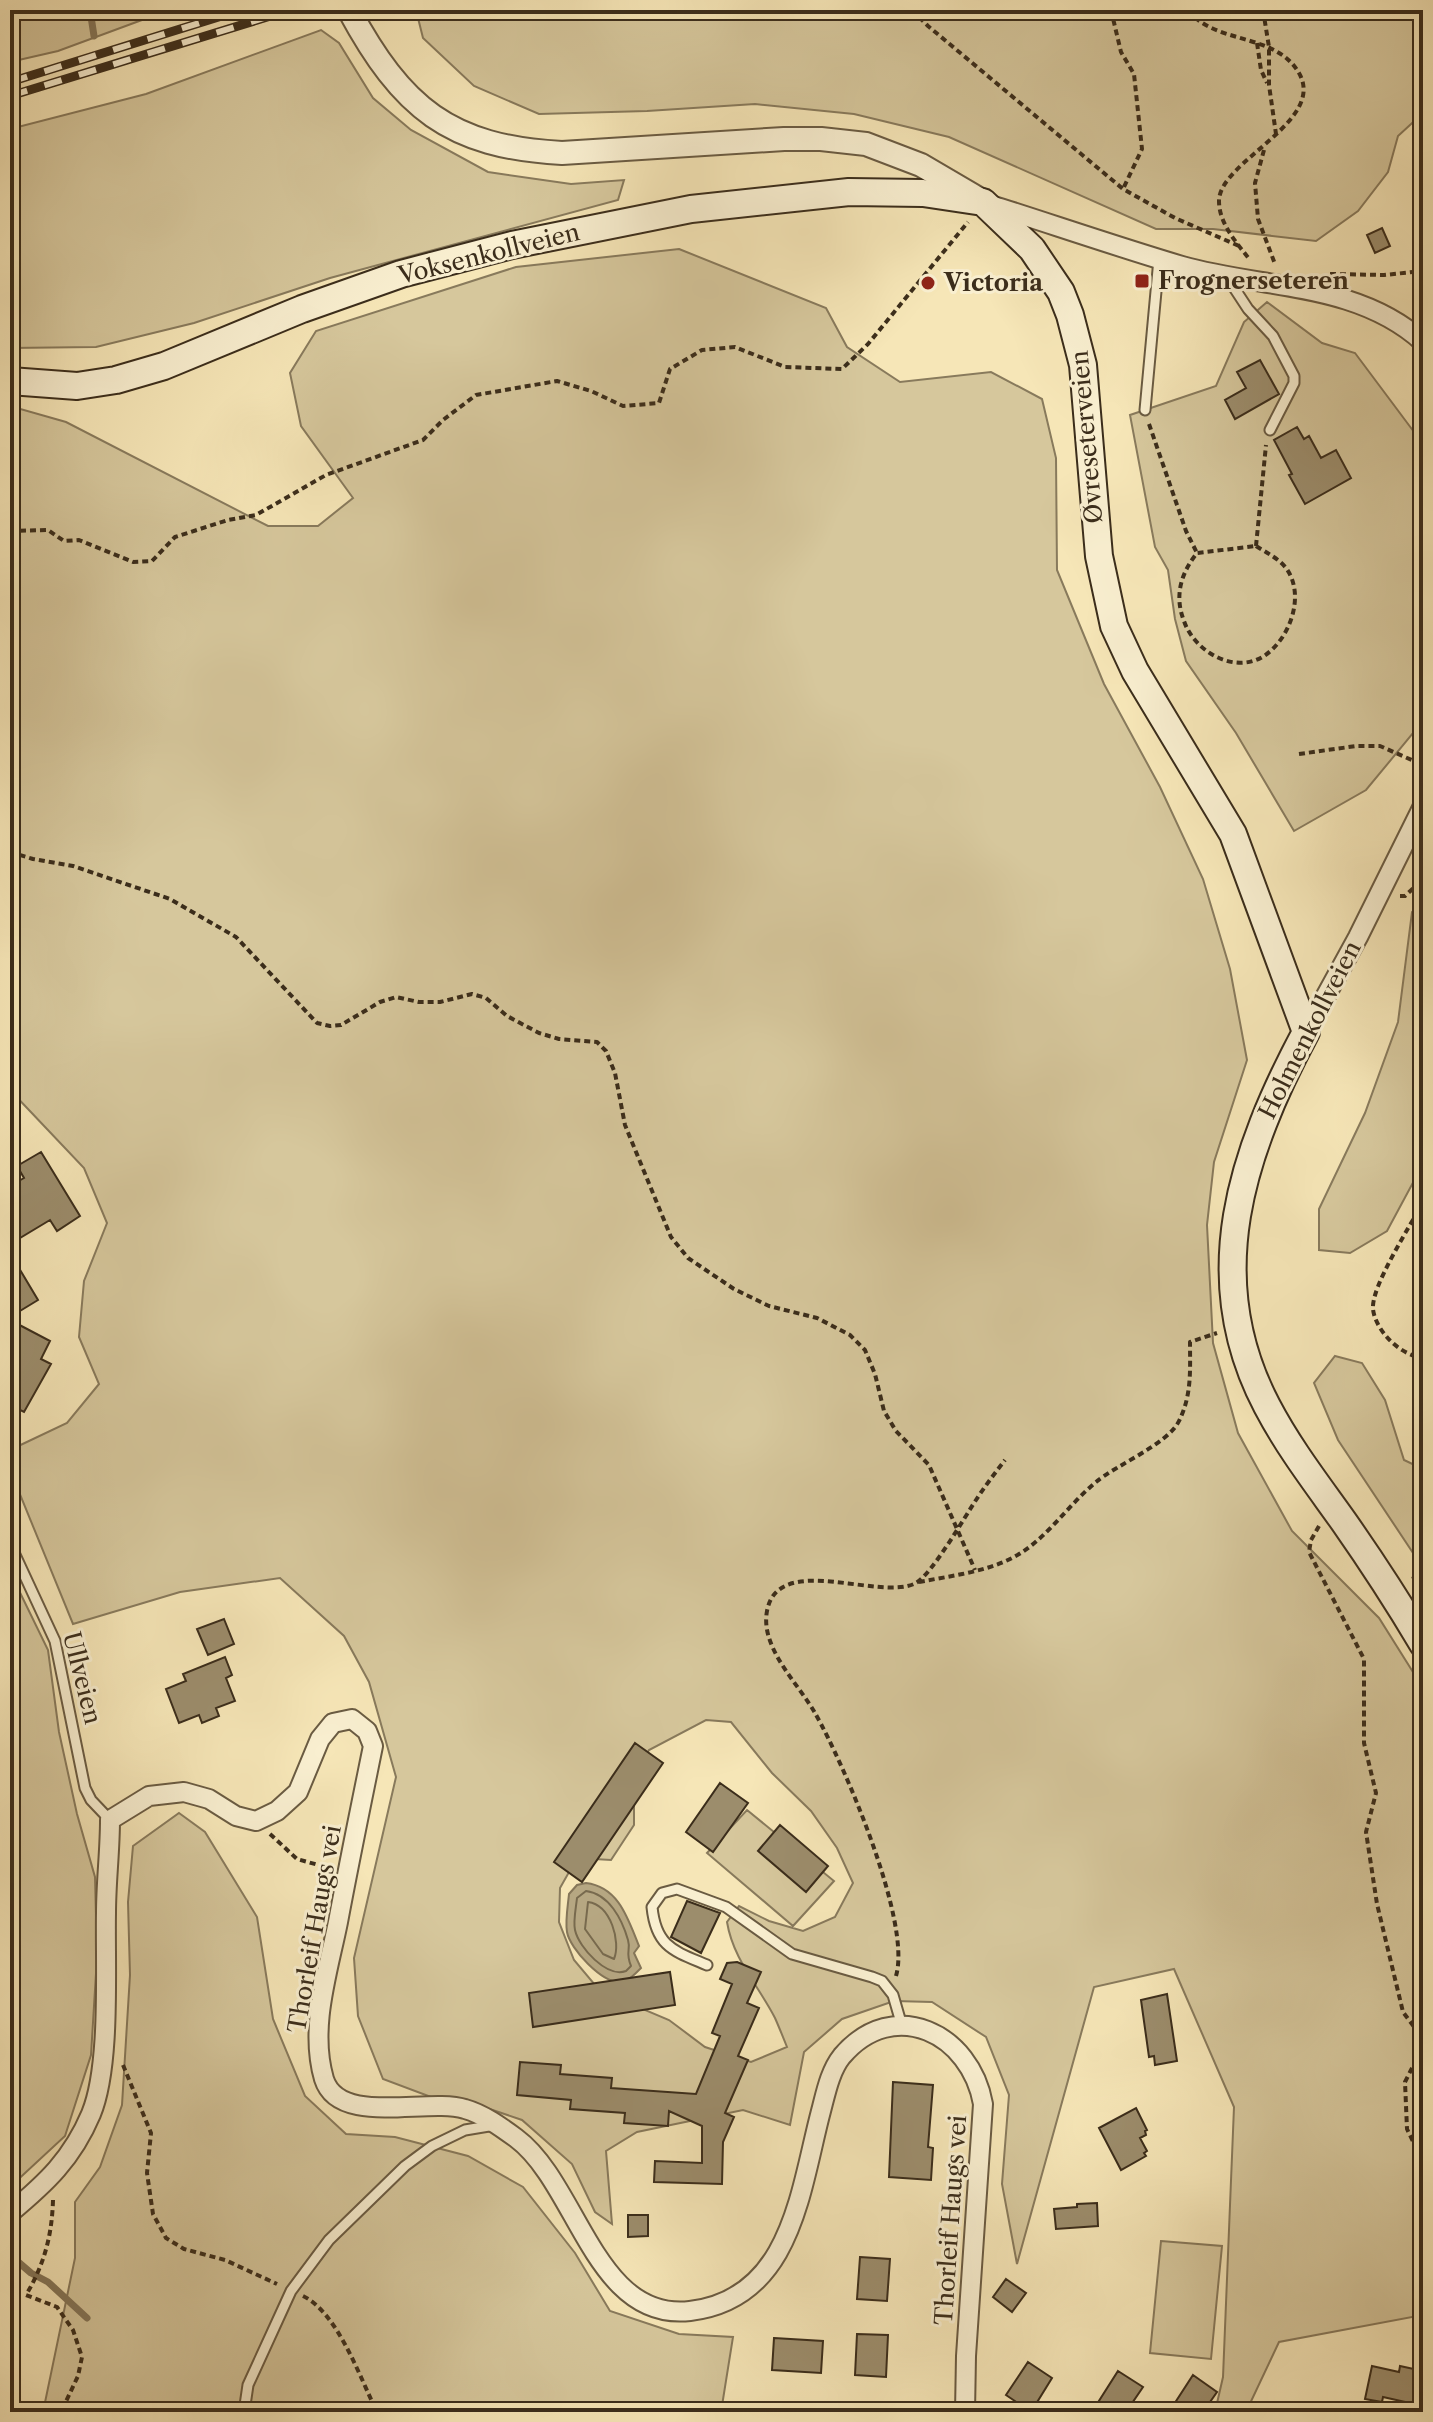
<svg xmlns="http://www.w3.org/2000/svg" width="1433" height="2422" font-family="'Libre Caslon Text',serif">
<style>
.green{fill:#d6c79c;stroke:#887a5c;stroke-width:2;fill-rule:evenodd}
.water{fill:#b6a782;stroke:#857659;stroke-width:2}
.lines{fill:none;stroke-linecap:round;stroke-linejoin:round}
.shore{stroke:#786a4e;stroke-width:2}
.stream{stroke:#857659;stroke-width:7}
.building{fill:#9c8d6c;stroke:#3b2d1b;stroke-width:2}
.service-casing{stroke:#6a5b42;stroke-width:13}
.minor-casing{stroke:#6a5b42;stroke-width:22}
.tertiary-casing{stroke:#6a5b42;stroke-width:26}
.secondary-casing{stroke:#3b2d1b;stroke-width:30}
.path{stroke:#3b2d1b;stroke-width:4;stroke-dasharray:6 4;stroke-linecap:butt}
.service{stroke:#f9efd0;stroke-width:9}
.minor{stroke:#f9efd0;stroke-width:18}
.tertiary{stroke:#f9efd0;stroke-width:22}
.secondary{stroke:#f9efd0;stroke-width:26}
.rail-casing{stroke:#3b2d1b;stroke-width:9}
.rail{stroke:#f9efd0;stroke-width:6;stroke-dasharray:18;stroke-linecap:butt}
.poi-dot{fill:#8f2418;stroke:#f9efd0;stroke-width:3}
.labels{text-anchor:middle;stroke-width:6;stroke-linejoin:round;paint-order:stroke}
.street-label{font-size:24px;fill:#3b2d1b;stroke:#f9efd0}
.poi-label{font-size:24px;font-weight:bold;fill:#3b2d1b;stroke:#f9efd0;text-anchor:start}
</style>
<rect width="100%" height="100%" fill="#f6e6b7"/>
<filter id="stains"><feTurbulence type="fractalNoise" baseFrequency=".0025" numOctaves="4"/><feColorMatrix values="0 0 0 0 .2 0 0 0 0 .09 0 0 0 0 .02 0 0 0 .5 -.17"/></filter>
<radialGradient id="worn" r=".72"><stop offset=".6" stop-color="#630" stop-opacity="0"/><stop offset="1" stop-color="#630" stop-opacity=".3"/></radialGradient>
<path class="green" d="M10,10H169L58,51L10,62Z
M416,10H1423V113L1398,136L1388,172L1358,211L1316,241L1213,229H1156L949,137L854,114L755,104L647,111L539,114L474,86L423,38Z
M321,30L339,43L373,98L411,130L488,172L571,184L624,180L618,200L330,278L194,323L96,347L10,348V129L146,94Z
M679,249L826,308L847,347L900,382L991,372L1042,399L1056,458L1057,570L1104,684L1160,787L1203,879L1230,969L1247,1060L1214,1162L1207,1225L1213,1343L1238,1433L1292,1531L1379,1618L1423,1688V2315L1279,2342L1246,2412H1215L1223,2377L1234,2107L1174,1969L1094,1987L1017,2264L1002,2184L1009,2095L986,2037L932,2002L894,2001L842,2019L804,2052L790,2125L743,2110L637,2132L606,2151L612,2224L595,2212L572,2164L522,2120L469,2102L431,2097L383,2079L358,2016L354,1958L396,1777L369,1682L344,1636L280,1578L180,1592L73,1624L10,1470V1450L67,1423L99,1384L79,1337L84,1281L107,1223L84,1168L10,1090V406L66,422L268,526H318L353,498L301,426L290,373L316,331L516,267ZM706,1720L731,1722L772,1773L811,1811L837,1848L853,1883L835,1917L803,1931L769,1921L739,1906L727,1922C733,1959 758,1985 775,2018C779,2027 783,2037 787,2047L751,2062L705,2047L669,2020L600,1991L574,1960L559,1922L560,1888L577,1858L611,1860L634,1825V1776L649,1750Z
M1267,302L1322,343L1355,353L1423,444V721L1366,790L1294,831L1236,733L1186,661L1175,619L1168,570L1155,547L1130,415L1216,386L1244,322Z
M1423,904V1164L1387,1231L1350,1253L1319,1250V1209L1365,1113L1398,1022L1412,912Z
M1335,1356L1362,1363L1385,1400L1404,1460L1423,1469V1568L1338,1440L1314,1383Z
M10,1572L48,1650L59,1732L77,1814L95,1877L97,1957L91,2055L65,2136L10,2187Z
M747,1810L834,1881L793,1926L707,1853Z
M179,1813L205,1832L257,1917L273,2019L305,2096L346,2134L395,2137L468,2156L523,2187L575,2253L610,2311L679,2334L733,2337L721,2412H43L75,2258V2202L100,2167L122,2105L130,1975L128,1902L133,1846Z
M1161,2241L1222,2246L1211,2359L1150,2353Z"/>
<path class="water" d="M586,1883C619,1887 628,1919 639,1946L634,1953L641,1968C635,1974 629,1981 620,1982C602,1983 570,1949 567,1932C565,1921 568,1905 569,1894L577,1885Z"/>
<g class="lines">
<path class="shore" d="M586,1891C609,1894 622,1919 628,1940C631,1950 625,1952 631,1966L626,1971C607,1978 579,1948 575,1930C573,1921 576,1908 577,1898Z
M588,1902C611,1905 621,1942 614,1959L603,1954L585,1929Z"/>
<path class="stream" d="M90,10L94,36
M10,2255L31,2273L48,2282L87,2318"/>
</g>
<path class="building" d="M1382,228L1390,246L1375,253L1367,235Z
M1260,360L1279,394L1235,419L1225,400L1246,388L1237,372Z
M1297,427L1304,439L1309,436L1321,458L1336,450L1351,478L1305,504L1289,475L1292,474L1274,440Z
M41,1152L80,1216L57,1231L50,1220L10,1244V1186L24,1178L17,1166Z
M10,1253L38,1300L10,1317Z
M10,1320L50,1341L41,1359L51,1364L24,1412L10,1405Z
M224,1619L234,1644L208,1655L197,1629Z
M225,1657L232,1675L226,1678L235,1701L216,1708L219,1716L202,1723L199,1715L179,1723L166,1689L186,1681L183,1674Z
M635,1743L663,1763L582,1882L554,1862Z
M720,1783L748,1803L713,1852L686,1832Z
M780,1825L828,1866L806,1892L758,1851Z
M687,1901L720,1913L701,1953L671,1937Z
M737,1962L761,1972L747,2003L759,2008L738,2056L748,2060L725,2113L734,2117L723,2142L722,2184L654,2182L655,2161L702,2163V2126L669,2111L668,2126L624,2123L625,2113L570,2109L571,2100L517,2095L520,2062L561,2065L560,2074L612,2078L611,2088L696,2094L720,2036L712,2033L732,1984L720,1979L727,1963Z
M670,1972L675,2005L533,2027L529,1993Z
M1167,1994L1177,2061L1155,2065L1154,2056L1149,2057L1141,2000Z
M893,2082L933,2085L928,2147L933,2148L931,2180L889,2177Z
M1136,2108L1147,2130L1145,2131L1146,2135L1140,2138L1147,2151L1144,2153L1146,2156L1121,2170L1099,2128Z
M1097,2203L1098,2226L1056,2229L1054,2209L1077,2207V2204Z
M628,2215H648V2236L628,2237Z
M860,2257L890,2259L887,2301L857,2299Z
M1006,2279L1026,2293L1012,2312L993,2297Z
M857,2334L888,2335L886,2377L855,2375Z
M774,2338L823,2341L821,2373L772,2370Z
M1028,2362L1052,2378L1031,2412L1006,2395Z
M1372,2366L1399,2372L1400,2366L1423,2371V2406L1383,2397L1382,2402L1365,2399Z
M1118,2371L1143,2387L1126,2412H1109L1097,2404Z
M1193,2375L1217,2392L1203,2412H1169Z"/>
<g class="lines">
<defs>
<path id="service" d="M1227,277L1248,309L1273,336L1294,376V383L1270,430
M1145,410L1159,259
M10,1544L55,1641L85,1788L91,1800L110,1820
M707,1965C674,1951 656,1947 652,1907L662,1893L677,1889L726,1907L792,1954L872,1977L882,1981L893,1995L902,2026
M244,2412L248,2385L291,2291L329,2240L405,2166L432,2146L465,2130L495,2125"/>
<path id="minor" d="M991,205C1054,225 1118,247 1182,266C1263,289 1357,282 1423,342
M1306,1032L1358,937L1423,806
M10,2213C46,2183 72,2159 91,2114C111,2066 105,1967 106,1913C106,1882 110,1851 110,1820L149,1796L184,1792L209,1799L236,1816L256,1821L277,1811L298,1792L320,1739L333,1723L352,1719L367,1731L373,1746C361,1805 349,1863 338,1922C328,1972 309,2028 324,2079C339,2127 428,2097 465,2109C483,2114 501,2127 516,2138C578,2184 595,2322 690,2311C792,2299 800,2190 821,2111C826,2092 830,2071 842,2056C894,1995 971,2034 983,2104L966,2356L965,2412"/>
<path id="tertiary" d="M349,10C402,108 449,147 562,153L784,139H821L866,144L921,165L979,199"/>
<path id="secondary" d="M10,381L77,386L116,380L164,366L302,309L401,274L512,245L691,209L849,192L923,193L983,202L1032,249L1061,292L1070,315L1083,365L1099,556L1114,626L1135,671L1233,834L1306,1032C1242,1152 1199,1277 1267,1406C1289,1448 1317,1484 1344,1522C1372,1562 1398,1602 1423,1644"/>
</defs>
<use href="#service" class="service-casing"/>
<use href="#minor" class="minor-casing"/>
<use href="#tertiary" class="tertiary-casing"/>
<use href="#secondary" class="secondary-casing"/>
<path class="path" d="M912,10L928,26L1123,189L1175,218L1239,246
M1111,10L1121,52L1134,74L1142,149L1123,189
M1188,10C1215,45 1275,32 1299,73C1327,122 1219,161 1219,201C1219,224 1237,243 1250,260
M1263,10L1269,47V85L1276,134
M1257,43L1261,70L1267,83
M1264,150L1255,183L1258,219L1275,264
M1330,274L1384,275L1423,271
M1149,424L1186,531L1197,553
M10,531L48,530L64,541L79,540L133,562L152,561L175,537L228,520L256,515L326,475L423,440L443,420L476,395L557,381L591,391L623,406L659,403L670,369L702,350L735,347L785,367L842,369L868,344L968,222
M1256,546C1267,553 1278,558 1286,568C1306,595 1290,639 1264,656C1234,675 1194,651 1184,621C1174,596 1181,573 1197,553Z
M1256,546L1266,445
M1299,754L1356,746H1380L1423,765
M10,852L33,859L73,866L170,899L236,937L317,1023L330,1026L341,1025L380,1002L396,997L419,1002H440L472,994L486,998L507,1016L539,1033L559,1039L597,1042L606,1051L615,1073L625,1125L671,1237L688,1258L734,1289L769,1306L817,1318L850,1335L865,1350L875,1374L884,1411L896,1431L929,1465L975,1570
M1400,896H1405L1423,879
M1423,1202C1411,1225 1371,1286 1373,1309C1374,1319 1380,1329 1386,1336C1395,1347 1409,1356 1423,1358
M1319,1526L1311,1540L1309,1552L1364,1659V1743L1376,1793L1366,1832L1377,1904L1403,2012L1415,2028L1419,2054L1405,2082L1407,2129L1422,2160L1423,2194
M1412,1579L1423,1575
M919,1582C950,1576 986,1572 1014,1557C1046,1540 1067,1506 1096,1482C1116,1465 1168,1444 1179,1421C1192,1395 1190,1370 1190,1342L1217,1333
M270,1834L297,1859L329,1868
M896,1976C912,1922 844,1764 815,1713C798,1683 760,1648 767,1611C778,1551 880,1602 916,1583C932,1574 964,1518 976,1500C985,1486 995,1473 1005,1460
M123,2065L151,2133L147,2173L153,2214L166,2238L184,2249L225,2260L277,2284
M53,2200C52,2236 44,2265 26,2295L57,2307L73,2330L82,2357L78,2376L61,2412
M303,2296C338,2313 360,2378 377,2412"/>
<use href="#service" class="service"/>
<use href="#minor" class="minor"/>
<use href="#tertiary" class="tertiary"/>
<use href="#secondary" class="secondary"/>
<defs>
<path id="rail" d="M10,82L241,10
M10,96L290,10"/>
</defs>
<use href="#rail" class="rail-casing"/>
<use href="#rail" class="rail"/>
</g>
<g class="poi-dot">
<rect x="1134" y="273" width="16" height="16" rx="4"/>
<circle cx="928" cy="283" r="8"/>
</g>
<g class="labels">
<g class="street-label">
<text transform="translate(489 254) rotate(-14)" y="8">Voksenkollveien</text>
<text transform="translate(1087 437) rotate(-95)" y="8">Øvreseterveien</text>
<text transform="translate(1310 1030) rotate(-63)" y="8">Holmenkollveien</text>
<text transform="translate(82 1678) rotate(76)" y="8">Ullveien</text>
<text transform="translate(315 1929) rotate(-80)" y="8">Thorleif Haugs vei</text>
<text transform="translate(951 2220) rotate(-86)" y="8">Thorleif Haugs vei</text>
</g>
<g class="poi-label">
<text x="1158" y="289">Frognerseteren</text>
<text x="944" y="291">Victoria</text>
</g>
</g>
<rect width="1433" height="2422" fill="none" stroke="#f6e6b7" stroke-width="40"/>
<rect x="12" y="12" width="1409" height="2398" fill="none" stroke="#3b2d1b" stroke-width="4"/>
<rect x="20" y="20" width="1393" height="2382" fill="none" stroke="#3b2d1b" stroke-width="2"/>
<rect width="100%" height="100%" filter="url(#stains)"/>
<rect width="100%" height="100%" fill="url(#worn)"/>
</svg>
